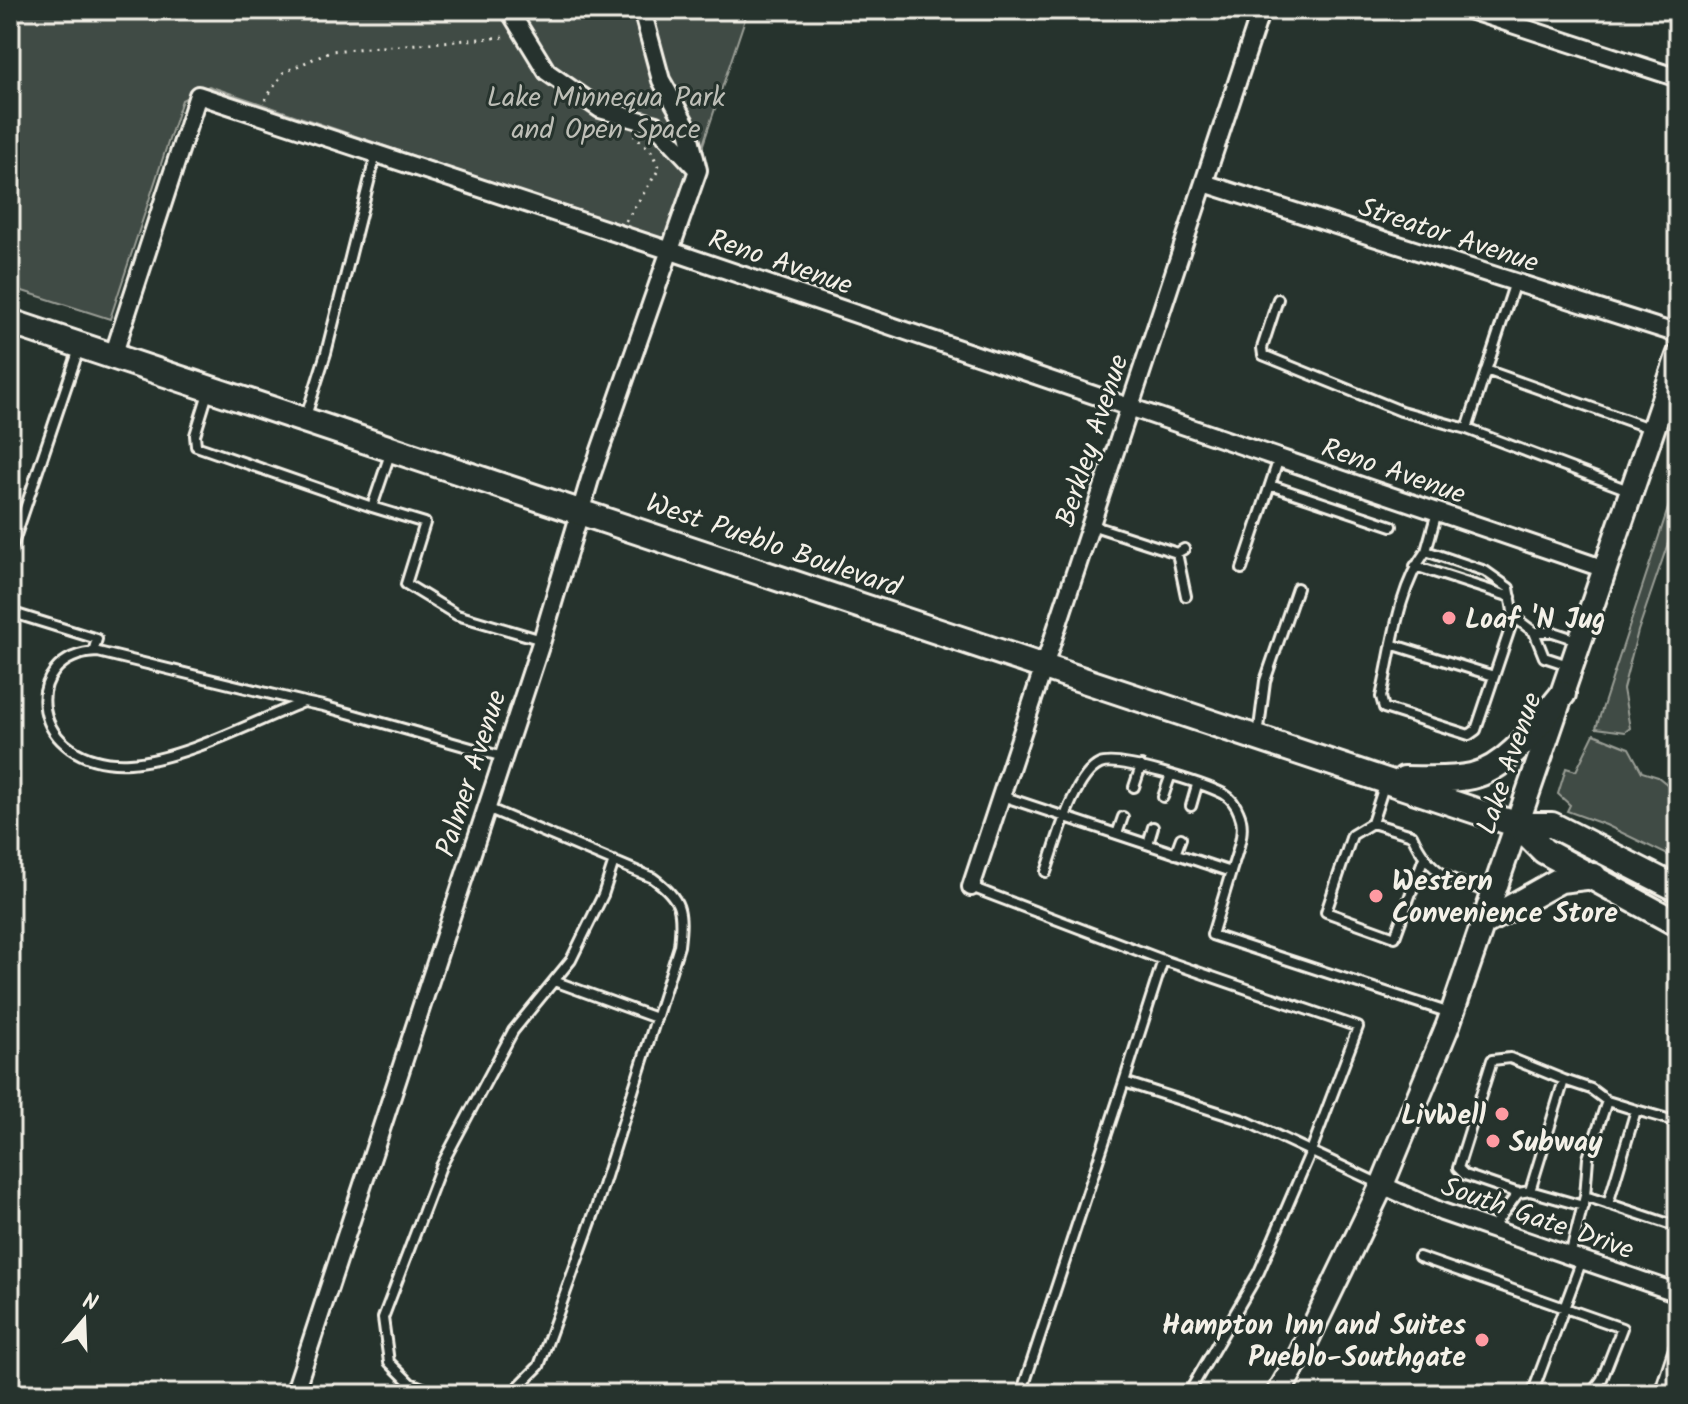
<svg xmlns="http://www.w3.org/2000/svg" width="1688" height="1404" font-family="Kalam,sans-serif">
<style>
.green{fill:#414b45;stroke:#9a9e96;stroke-width:2}
.lines{fill:none;stroke-linecap:round;stroke-linejoin:round}
.lane-casing{stroke:#f4f1e8;stroke-width:14}
.street-casing{stroke:#f4f1e8;stroke-width:22}
.secondary-casing{stroke:#f4f1e8;stroke-width:28}
.primary-casing{stroke:#f4f1e8;stroke-width:30}
.path{stroke:#f4f1e8;stroke-width:3;stroke-dasharray:2 6;stroke-linecap:butt}
.lane{stroke:#26332d;stroke-width:8}
.street{stroke:#26332d;stroke-width:16}
.secondary{stroke:#26332d;stroke-width:22}
.primary{stroke:#26332d;stroke-width:24}
.poi-dot{fill:#ff9aa2;stroke:#26332d;stroke-width:3}
.labels{text-anchor:middle;stroke-width:6;stroke-linejoin:round;paint-order:stroke}
.park-label{font-size:28px;fill:#bebfb7;stroke:#26332d}
.street-label{font-size:28px;fill:#f4f1e8;stroke:#26332d}
.poi-label{font-size:28px;font-weight:bold;fill:#f4f1e8;stroke:#26332d;text-anchor:start}
</style>
<rect width="100%" height="100%" fill="#26332d"/>
<filter id="ink" filterUnits="userSpaceOnUse"><feTurbulence type="fractalNoise" baseFrequency=".0125" numOctaves="2"/><feDisplacementMap in="SourceGraphic" scale="16" xChannelSelector="R" yChannelSelector="G"/><feConvolveMatrix kernelMatrix="1 2 1 2 8 2 1 2 1" color-interpolation-filters="sRGB"/></filter>
<g filter="url(#ink)">
<path class="green" d="M10,10H748L670,243L209,86L182,100L110,319L10,287Z
M1678,478V514L1638,631L1623,689L1630,728L1625,732L1596,728Z
M1594,734L1629,748L1642,772L1658,777L1678,793V860L1606,825L1567,811L1570,805L1558,794L1566,768L1576,771Z"/>
<g class="lines">
<defs>
<path id="lane" d="M1515,282L1467,429L1631,491
M1278,299L1262,348L1263,355L1401,411L1467,429
M1486,370L1652,429
M208,393L195,435L196,446L372,507
M306,416L326,353L376,154
M391,451L372,507L425,523L406,584L457,615L542,640
M1270,485L1392,526
M1437,512L1426,551L1485,571L1509,588L1514,617L1534,632
M1091,525L1177,553L1184,549
M1426,551C1397,590 1392,650 1381,697L1384,708L1469,735L1476,730L1514,617
M10,553L80,346
M1177,553L1186,596
M1415,566L1511,597
M1242,569L1279,458
M10,612L97,639L93,652
M1394,645L1494,676
M1571,666L1544,657L1534,632H1553L1577,640
M304,702C255,721 182,760 130,763C28,769 17,654 98,652L304,702L323,706L503,757
M1258,736L1265,681L1297,588
M1385,783L1372,823L1412,835C1430,875 1450,880 1490,892
M1134,787L1141,766
M1002,796L1231,872L1212,935L1450,1013
M1163,797L1170,777
M1191,806L1197,785
M487,808L653,878C682,899 683,911 679,946L596,1208L539,1366L516,1389L504,1394
M1372,823L1352,835L1326,912L1395,937L1423,860
M1117,834L1123,817
M1148,844L1153,827
M1175,854L1181,838
M1046,872C1056,845 1073,776 1100,764C1119,756 1204,784 1224,794C1231,798 1236,805 1239,813C1247,831 1236,854 1231,872
M971,887L1163,960L1124,1082L1246,1121L1382,1185
M1163,960L1358,1027L1311,1151L1259,1272L1188,1394
M554,981L656,1018
M1564,1080L1510,1058L1492,1060L1458,1168L1465,1175L1518,1193L1530,1191L1564,1080L1591,1089L1607,1101L1588,1158L1585,1196L1570,1256
M1607,1101L1636,1110
M1530,1191L1583,1206
M1585,1196L1678,1227
M1608,1204L1636,1110L1678,1122
M1491,1229L1518,1193
M1419,1257L1622,1328L1602,1379L1591,1394
M439,1394L410,1383L389,1362L383,1318L441,1166L513,1031L571,960L603,895L614,861
M1021,1394L1124,1082
M1532,1394L1582,1260"/>
<path id="street" d="M509,10L547,72L600,109L656,125L696,168
M1469,10L1678,78
M1204,183L1678,334
M113,356L198,95L671,251L1605,569
M971,887L1261,10
M1382,1185L1442,1212L1678,1293
M294,1394L542,640L590,479L698,170L687,126L661,80L642,10
M1663,1394L1678,1349"/>
<path id="secondary" d="M1278,1394L1297,1361L1382,1185L1448,1025L1678,356"/>
<path id="primary" d="M10,322L1518,825H1552L1678,889
M1404,779C1426,779 1450,781 1472,776C1511,767 1539,722 1563,694
M1518,825L1544,851L1678,924
M1485,922L1560,880L1594,876"/>
</defs>
<use href="#lane" class="lane-casing"/>
<use href="#street" class="street-casing"/>
<use href="#secondary" class="secondary-casing"/>
<use href="#primary" class="primary-casing"/>
<path class="path" d="M265,100L283,73L330,51L505,37
M626,221L659,169L652,152L634,135"/>
<use href="#lane" class="lane"/>
<use href="#street" class="street"/>
<use href="#secondary" class="secondary"/>
<use href="#primary" class="primary"/>
</g>
</g>
<g class="poi-dot">
<circle cx="1449" cy="618" r="8"/>
<circle cx="1376" cy="896" r="8"/>
<circle cx="1502" cy="1114" r="8"/>
<circle cx="1493" cy="1141" r="8"/>
<circle cx="1482" cy="1340" r="8"/>
</g>
<g class="labels">
<g class="park-label">
<text x="606" y="106">Lake Minnequa Park<tspan x="606" dy="32">and Open Space</tspan></text>
</g>
<g class="street-label">
<text transform="translate(1449 234) rotate(18)" y="10">Streator Avenue</text>
<text transform="translate(781 261) rotate(19)" y="10">Reno Avenue</text>
<text transform="translate(1091 440) rotate(-72)" y="10">Berkley Avenue</text>
<text transform="translate(1394 470) rotate(19)" y="10">Reno Avenue</text>
<text transform="translate(774 544) rotate(19)" y="10">West Pueblo Boulevard</text>
<text transform="translate(1508 763) rotate(-71)" y="10">Lake Avenue</text>
<text transform="translate(470 773) rotate(-72)" y="10">Palmer Avenue</text>
<text transform="translate(1538 1217) rotate(19)" y="10">South Gate Drive</text>
</g>
<g class="poi-label">
<text x="1465" y="628">Loaf 'N Jug</text>
<text x="1392" y="890">Western<tspan x="1392" dy="32">Convenience Store</tspan></text>
<text x="1486" y="1124" text-anchor="end">LivWell</text>
<text x="1509" y="1151">Subway</text>
<text x="1466" y="1334" text-anchor="end">Hampton Inn and Suites<tspan x="1466" dy="32">Pueblo-Southgate</tspan></text>
</g>
</g>
<rect width="1688" height="1404" fill="none" stroke="#26332d" stroke-width="40"/>
<rect x="20" y="20" width="1648" height="1364" fill="none" stroke="#f4f1e8" stroke-width="3" filter="url(#ink)"/>
<g transform="translate(84 1320) rotate(19)" stroke="#26332d" stroke-width="6" paint-order="stroke">
<path d="M0-6L14 30L0 20L-14 30Z" fill="#f4f1e8"/>
<text y="-12" font-size="22" font-weight="bold" text-anchor="middle" fill="#f4f1e8">N</text>
</g>
</svg>
